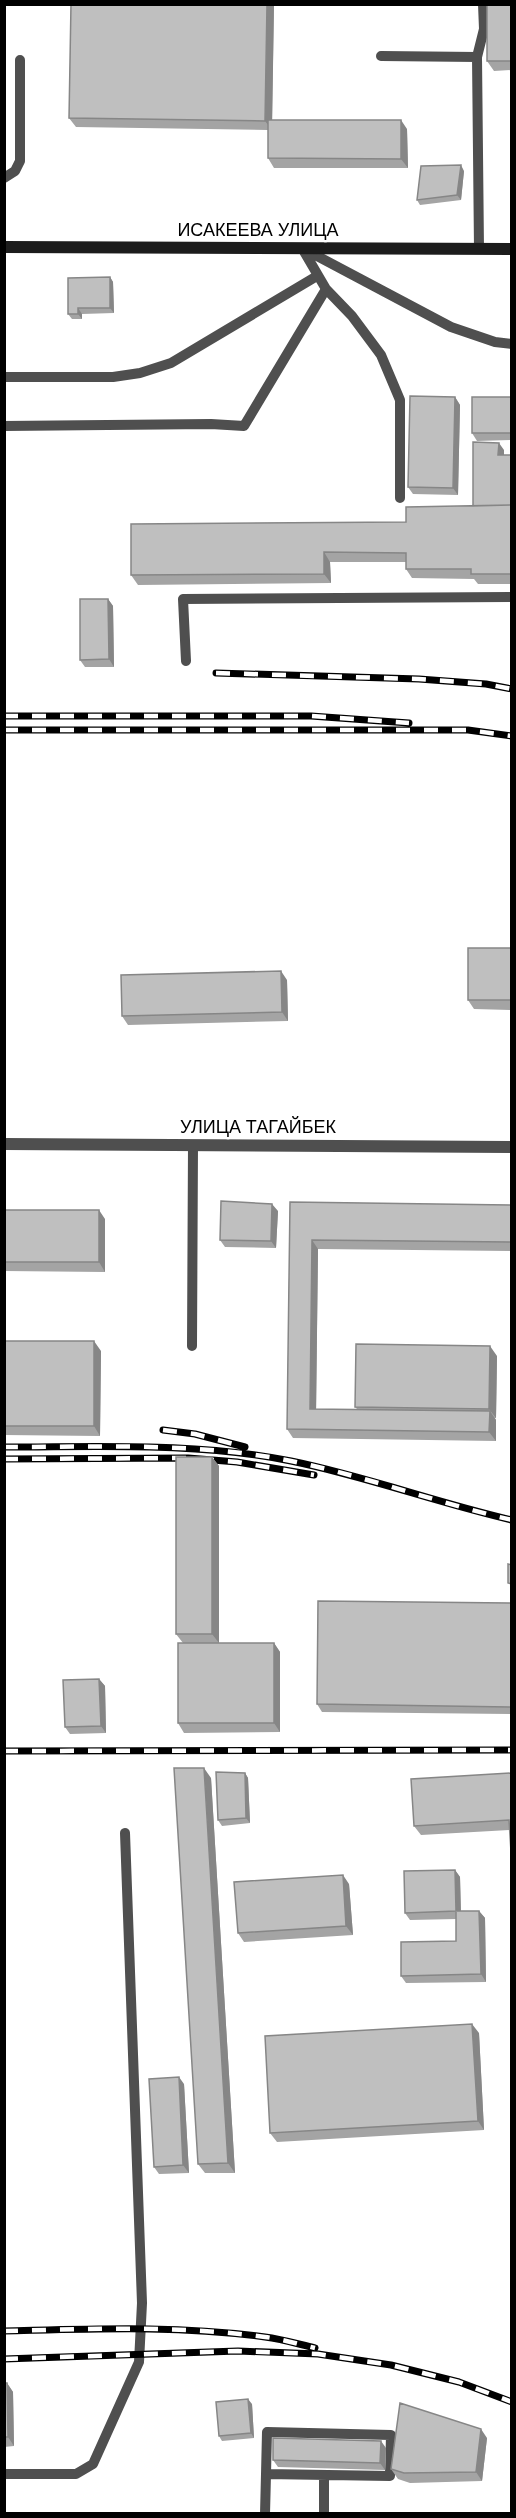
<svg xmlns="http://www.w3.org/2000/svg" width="516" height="2518" font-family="'DM Sans',sans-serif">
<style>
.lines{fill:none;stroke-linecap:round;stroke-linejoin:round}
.lane{stroke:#4f4f4f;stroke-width:10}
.street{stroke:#4f4f4f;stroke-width:12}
.secondary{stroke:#1c1c1c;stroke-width:12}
.rail-casing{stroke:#000;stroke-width:7}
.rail{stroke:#fff;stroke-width:4.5;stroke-dasharray:14;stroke-linecap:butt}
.wall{fill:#a4a4a4}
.shaded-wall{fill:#868686}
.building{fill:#bfbfbf;stroke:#868686;stroke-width:1.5}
.labels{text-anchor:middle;stroke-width:4.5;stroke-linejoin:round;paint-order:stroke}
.street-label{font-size:18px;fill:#000;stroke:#fff}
</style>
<rect width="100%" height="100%" fill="#fff"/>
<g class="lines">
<path class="lane" d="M381,56L477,57L479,249
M477,57L484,29L483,4
M4,178L15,171L20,161V60
M302,248L451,327L495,342L512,344
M326,289L352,316L381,355L400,400V498
M4,377H113L140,373L171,363L317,276
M4,426L211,424L244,426L326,289L302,248
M186,661L183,599L512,597
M192,1346L193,1145
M267,2432L391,2435L390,2476L266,2474Z
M4,2474H76L93,2464L139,2362L142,2303L125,1833
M324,2475V2514
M265,2514L266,2474"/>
<path class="street" d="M4,1144L512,1147"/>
<path class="secondary" d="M4,247L512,249"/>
<defs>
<path id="rail" d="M216,673L419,679L486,684L512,689
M4,716H311L409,723
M4,730H468L512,736
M163,1430L195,1434L245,1447
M4,1447C99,1447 198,1442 291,1461C365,1476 438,1503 512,1520
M4,1459L188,1458L237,1462L314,1475
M4,1751L512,1750
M4,2331C91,2329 179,2325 265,2337C282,2339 298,2344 315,2348
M4,2359L238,2351L318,2354L391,2365L459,2382L512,2402"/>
</defs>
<use href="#rail" class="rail-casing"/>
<use href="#rail" class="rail"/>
</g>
<path class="wall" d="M71,4H274L272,120L407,129L408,168H274L268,158V130L76,127L69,118Z
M512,4V70L494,71L487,61Z
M464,171L461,200L420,205L417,200Z
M110,277L113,282L114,313L82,314V319H72L68,314Z
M455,397L460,405L458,495L413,494L408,487Z
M512,397V440L477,441L472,433Z
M504,450V455H512V584H478L474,579L412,578L406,569V562H330L331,583L138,585L131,575L406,522L473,506Z
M108,599L113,606L114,667H85L80,660Z
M512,948V1010L474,1009L468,1000Z
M287,980L288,1021L128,1025L122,1016Z
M290,1202L512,1205V1251L318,1249L316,1409H357L355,1407L497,1356L496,1418H495L496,1420V1441L293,1438L287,1429Z
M4,1210L105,1219V1272L4,1271Z
M278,1211L276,1248L225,1247L220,1240Z
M4,1341L101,1351L100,1436L4,1435Z
M212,1457L219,1466V1643H274L280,1652V1732L184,1733L178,1723L183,1643L176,1634Z
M512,1603V1714L322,1712L317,1704Z
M99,1679L105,1686L106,1733L70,1734L65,1727Z
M245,1773L248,1778L250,1823L222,1826L218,1820Z
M512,1773L509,1830L421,1835L414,1826Z
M211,1778L235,2173H205L198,2164Z
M455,1870L460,1877L461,1911H479L485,1918L486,1982L406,1983L401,1976L456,1941V1919L410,1920L405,1913Z
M349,1884L353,1935L244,1942L238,1933Z
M479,2033L484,2130L277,2142L270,2133Z
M184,2084L189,2173L159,2174L154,2167Z
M4,2383H7L13,2392L14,2446L4,2447Z
M252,2404L254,2438L222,2441L219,2436Z
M487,2438L482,2481L410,2483L398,2479L391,2469Z
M386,2448L385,2470L278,2467L273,2460Z"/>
<path class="shaded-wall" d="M267,4H274L272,130L265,121Z
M401,120L407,129L408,168L401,159Z
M461,165L464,171L461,200L457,195Z
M110,277L113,282L114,313L110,308Z
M78,308L82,314V319L78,314Z
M455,397L460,405L458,495L453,488Z
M499,443L504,450V462L498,455Z
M324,552L330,562L331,583L324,574Z
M108,599L113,606L114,667L109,659Z
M281,971L287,980L288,1021L282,1012Z
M272,1204L278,1211L276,1248L271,1241Z
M99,1210L105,1219V1272L99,1262Z
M312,1240L318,1249L316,1418L310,1409Z
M94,1341L101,1351L100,1436L94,1426Z
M490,1346L497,1356L496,1418L489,1409Z
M490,1411L496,1420V1441L489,1432Z
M212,1457L219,1466V1643L212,1634Z
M274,1643L280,1652V1732L274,1723Z
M99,1679L105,1686L106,1733L101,1726Z
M204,1768L211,1778L235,2173L228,2163Z
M245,1773L248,1778L250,1823L246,1818Z
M455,1870L460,1877L461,1919L456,1911Z
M343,1875L349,1884L353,1935L346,1926Z
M479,1911L485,1918L486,1982L481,1974Z
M472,2024L479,2033L484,2130L478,2121Z
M179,2077L184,2084L189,2173L183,2165Z
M7,2383L13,2392L14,2446L8,2437Z
M248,2399L252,2404L254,2438L251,2433Z
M481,2429L487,2438L482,2481L476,2472Z
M381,2441L386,2448L385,2470L380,2463Z"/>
<path class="building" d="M71,4H267L265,121L69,118Z
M487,4H512V61H487Z
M268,120H401V159L268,158Z
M461,165L457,195L417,200L421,166Z
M110,277V308H78V314H68V278Z
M410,396L455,397L453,488L408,487Z
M472,397H512V433H472Z
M473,442L499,443L498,455H512V505L473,506Z
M512,505V574H471V569H406V553L324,552V574L131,575V524L406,522V507Z
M80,599H108L109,659L80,660Z
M468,948H512V1000H468Z
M281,971L282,1012L122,1016L121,975Z
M221,1201L272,1204L271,1241L220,1240Z
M290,1202L512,1205V1242L312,1240L310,1409L490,1411L489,1432L287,1429Z
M4,1210H99V1262H4Z
M4,1341H94V1426H4Z
M356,1344L490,1346L489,1409L355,1407Z
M176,1457H212V1634H176Z
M508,1564L512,1565V1584L508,1583Z
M318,1601L512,1603V1707L317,1704Z
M178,1643H274V1723H178Z
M99,1679L101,1726L65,1727L63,1680Z
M174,1768H204L228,2163L198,2164Z
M216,1772L245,1773L246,1818L218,1820Z
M512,1773V1868L509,1820L414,1826L411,1779Z
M455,1870L456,1911L405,1913L404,1871Z
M343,1875L346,1926L238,1933L234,1882Z
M456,1911H479L481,1974L401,1976V1942L456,1941Z
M472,2024L478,2121L270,2133L265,2036Z
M179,2077L183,2165L154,2167L149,2079Z
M4,2383H7L8,2437H4Z
M248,2399L251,2433L219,2436L216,2402Z
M400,2403L481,2429L476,2472L404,2473L391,2469Z
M273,2438L381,2441L380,2463L273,2460Z"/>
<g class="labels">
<g class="street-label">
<text x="258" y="236">ИСАКЕЕВА УЛИЦА</text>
<text x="258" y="1133">УЛИЦА ТАГАЙБЕК</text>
</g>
</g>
<rect width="516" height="2518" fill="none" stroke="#000000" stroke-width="12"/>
</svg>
